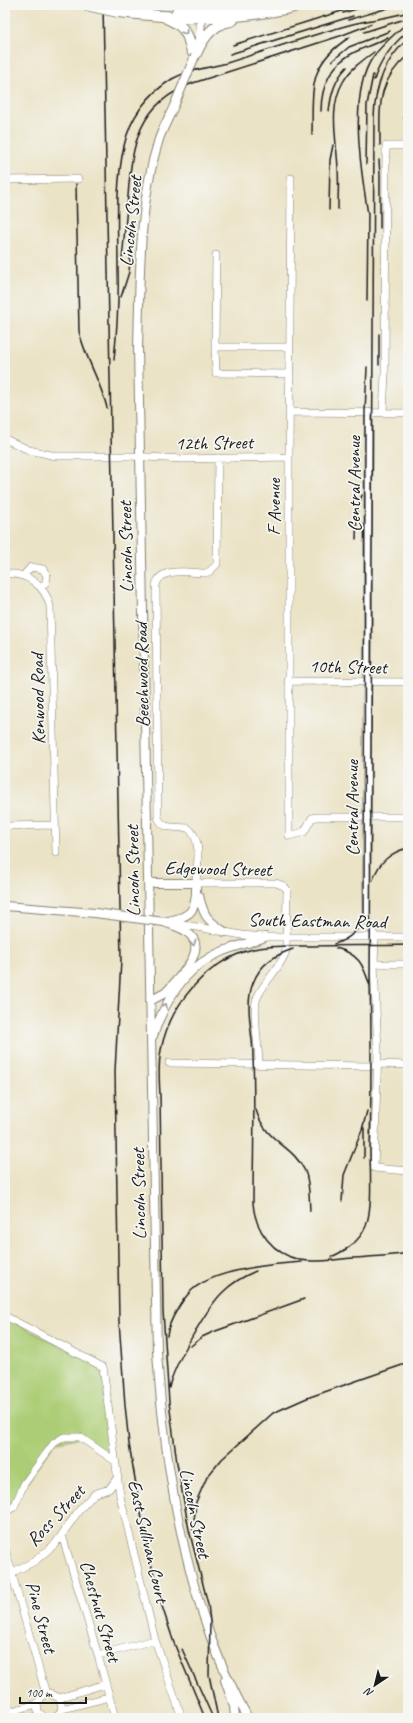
<svg xmlns="http://www.w3.org/2000/svg" width="413" height="1723" font-family="Caveat,sans-serif">
<style>
.green{fill:#accd75;stroke:#647448}
.lines{fill:none;stroke-linecap:round;stroke-linejoin:round}
.minor-casing{stroke:#848071;stroke-width:8}
.major-casing{stroke:#848071;stroke-width:10}
.highway-casing{stroke:#848071;stroke-width:12}
.minor{stroke:#fff;stroke-width:7}
.major{stroke:#fff;stroke-width:8}
.highway{stroke:#fff;stroke-width:10}
.rail{stroke:#1c1c1c;stroke-width:1.5}
.major-bridge-casing{stroke:#848071;stroke-width:10;stroke-linecap:butt}
.highway-bridge-casing{stroke:#848071;stroke-width:12;stroke-linecap:butt}
.major-bridge{stroke:#fff;stroke-width:8}
.highway-bridge{stroke:#fff;stroke-width:10}
.oneway{stroke:#999}
.labels{text-anchor:middle;stroke-width:3.5;stroke-linejoin:round;paint-order:stroke}
.street-label{font-size:19px;fill:#1c1c1c;stroke:#f6f6f2}
</style>
<rect width="100%" height="100%" fill="#f6f6f2"/>
<filter id="ink" filterUnits="userSpaceOnUse"><feTurbulence type="fractalNoise" baseFrequency=".025" numOctaves="2"/><feDisplacementMap in="SourceGraphic" scale="8" xChannelSelector="R" yChannelSelector="G"/><feConvolveMatrix kernelMatrix="1 2 1 2 8 2 1 2 1" color-interpolation-filters="sRGB"/></filter>
<filter id="wash" filterUnits="userSpaceOnUse"><feTurbulence type="fractalNoise" baseFrequency=".012" numOctaves="4" result="noise"/><feDisplacementMap in="SourceGraphic" scale="16" xChannelSelector="R" yChannelSelector="G"/><feGaussianBlur stdDeviation="0.9" result="paint"/><feColorMatrix in="noise" values="0 0 0 0 0 0 0 0 0 0 0 0 0 0 0 0 0 1.4 0 .05"/><feComposite in="paint" operator="in"/></filter>
<g filter="url(#wash)">
<rect width="100%" height="100%" fill="#ebe3c6"/>
<path class="green" d="M5,1318L101,1366L111,1458L80,1437L54,1443L11,1505L5,1510Z"/>
</g>
<g filter="url(#ink)">
<g class="lines">
<defs>
<path id="minor" d="M291,178L289,457V836L304,832L312,818L317,817H408
M5,180L78,179
M216,255L215,347L216,373L290,374
M215,347H290
M289,412L408,413
M368,412L366,853L367,918L375,937L374,964L378,1051L374,1168L408,1171
M383,412L385,375L386,146H408
M5,439L29,450L56,456H130L182,459L289,457
M218,458L217,564L210,571L206,573C191,573 160,566 156,585L158,817C163,831 176,826 188,828C203,840 197,865 196,883H276L284,886L287,890L286,951C281,968 264,981 257,998C252,1009 259,1049 259,1063
M5,574C26,572 45,585 50,606L56,853
M23,576L31,567L43,569L47,576L46,582L41,588
M288,681L408,682
M5,826L55,825
M174,923L242,935L265,937H408
M374,964H408
M169,1063L371,1066L377,1064L408,1065
M5,1316L103,1367L120,1496L155,1640L182,1718
M5,1512L14,1507L24,1484L54,1443L64,1437H80L115,1461
M62,1535L98,1655L115,1718
M5,1549L46,1694
M13,1572L35,1561L55,1544L80,1509L94,1494L109,1489L118,1477
M98,1655L155,1640
M59,1698L105,1684
M62,1709L109,1697
M5,1713L37,1704
M31,1718L40,1715
M45,1718L38,1712L37,1704L43,1695L50,1693L59,1698C64,1706 62,1714 54,1718"/>
<path id="major" d="M197,46L200,35L201,19
M174,106C169,117 163,128 159,139C138,206 140,278 138,348L157,1352C163,1445 179,1550 211,1638C221,1665 234,1692 248,1718
M148,883H196C197,911 192,917 164,922
M199,896C204,917 207,920 225,932
M5,906L95,913
M150,1001L165,993L169,989C180,975 210,949 187,932C181,927 171,925 164,922
M153,1036C165,1000 185,967 221,952C235,946 251,943 265,937
M225,1680L234,1706L235,1718"/>
<path id="highway" d="M177,11H200L262,6
M118,12C180,19 241,21 302,5
M166,18C177,23 186,28 189,41C191,47 191,51 195,56C200,44 208,30 221,24C225,22 229,22 233,20"/>
</defs>
<use href="#minor" class="minor-casing"/>
<use href="#major" class="major-casing"/>
<use href="#highway" class="highway-casing"/>
<use href="#minor" class="minor"/>
<use href="#major" class="major"/>
<use href="#highway" class="highway"/>
<path class="rail" d="M103,5L121,960L115,1071L119,1321L125,1405L129,1444L147,1548L162,1606L174,1643L205,1718
M343,13L370,5
M348,20L398,5
M364,32L408,18
M233,45L348,9
M230,54L353,16
M332,61L349,47L390,31
M374,80C380,61 393,44 408,31
M321,111C321,85 332,62 357,51C367,46 378,43 388,37
M329,111C331,94 335,79 347,67
M404,118L405,84L408,76
M312,135C313,89 307,64 350,37
M380,145C380,106 376,83 408,55
M379,160L380,175V228
M366,164L367,105L373,75
M76,184L79,331C85,358 101,382 107,408
M338,209C338,196 339,183 338,169C337,141 328,108 343,82C350,69 363,60 374,52
M329,210L330,160L333,145
M368,214C361,172 348,93 373,57C383,43 396,33 408,22
M122,260C124,239 126,217 128,196C132,144 138,104 193,83L340,36L371,24
M121,297L129,272L131,248
M367,301L368,213
M379,334V365
M114,360C117,330 119,300 118,270C118,229 115,186 124,146C130,117 148,94 172,79C189,69 209,68 227,63C268,50 308,36 349,25C368,20 389,18 408,12
M356,539L357,510L362,495
M373,880C378,863 391,852 408,848
M334,944C347,940 359,931 364,917L365,412L367,367
M293,949C275,955 260,964 253,983C244,1006 253,1032 253,1056C255,1105 253,1154 253,1203C255,1231 273,1254 300,1260C317,1263 336,1259 353,1258C371,1257 390,1256 408,1253
M370,986L374,117C375,87 385,59 408,39
M256,1110C266,1143 292,1144 305,1171C310,1183 309,1198 310,1211
M364,1158V1128
M342,1201L344,1175L362,1130L367,1111
M331,1257C347,1250 359,1242 366,1226C373,1206 370,1171 370,1150C371,1096 372,1041 370,986C363,964 359,954 336,948
M167,1336C168,1327 172,1318 177,1310C181,1303 186,1296 192,1290C215,1269 272,1264 302,1262
M191,1346L202,1337L213,1332L304,1299
M169,1388C172,1368 208,1306 223,1292C232,1283 244,1276 256,1271
M193,1530L196,1502L207,1477L222,1459L273,1413L307,1398L408,1363
M182,1649L213,1718
M218,1718L209,1675L210,1621L208,1604L189,1530L177,1463L169,1402L163,1311L160,1095C159,1080 158,1064 161,1050C170,1004 207,961 253,949C271,945 290,946 308,946C341,945 375,946 408,945"/>
<defs>
<path id="major-bridge" d="M174,106L195,56
M95,913L164,922"/>
<path id="highway-bridge" d="M86,5L118,12"/>
</defs>
<use href="#major-bridge" class="major-bridge-casing"/>
<use href="#highway-bridge" class="highway-bridge-casing"/>
<use href="#major-bridge" class="major-bridge"/>
<use href="#highway-bridge" class="highway-bridge"/>
</g>
<defs><path id="oneway-chevron" d="M-2-3.5L2.5 0L-2 3.5" fill="none" stroke-width="1.6" stroke-linecap="round" stroke-linejoin="round"/></defs>
<g class="oneway">
<use href="#oneway-chevron" transform="translate(185 32) rotate(57)"/>
<use href="#oneway-chevron" transform="translate(193 943) rotate(72)"/>
<use href="#oneway-chevron" transform="translate(165 1006) rotate(-62)"/>
</g>
</g>
<g class="labels">
<g class="street-label">
<text transform="translate(130 221) rotate(-84)" y="7">Lincoln Street</text>
<text transform="translate(214 442) rotate(-1)" y="7">12th Street</text>
<text transform="translate(353 484) rotate(-90)" y="7">Central Avenue</text>
<text transform="translate(273 507) rotate(-90)" y="7">F Avenue</text>
<text transform="translate(125 547) rotate(-91)" y="7">Lincoln Street</text>
<text transform="translate(348 666) rotate(1)" y="7">10th Street</text>
<text transform="translate(141 675) rotate(-91)" y="7">Beechwood Road</text>
<text transform="translate(37 699) rotate(-91)" y="7">Kenwood Road</text>
<text transform="translate(351 808) rotate(-90)" y="7">Central Avenue</text>
<text transform="translate(218 868) rotate(1)" y="7">Edgewood Street</text>
<text transform="translate(132 871) rotate(-91)" y="7">Lincoln Street</text>
<text transform="translate(317 920) rotate(1)" y="7">South Eastman Road</text>
<text transform="translate(138 1194) rotate(-91)" y="7">Lincoln Street</text>
<text transform="translate(196 1513) rotate(78)" y="7">Lincoln Street</text>
<text transform="translate(55 1515) rotate(-47)" y="7">Ross Street</text>
<text transform="translate(149 1541) rotate(77)" y="7">East Sullivan Court</text>
<text transform="translate(101 1611) rotate(74)" y="7">Chestnut Street</text>
<text transform="translate(42 1617) rotate(75)" y="7">Pine Street</text>
</g>
</g>
<rect width="413" height="1723" fill="none" stroke="#f6f6f2" stroke-width="20"/>
<g transform="translate(375 1685) rotate(215)" stroke="#f6f6f2" stroke-width="3" paint-order="stroke">
<path d="M0-3L7 15L0 10L-7 15Z" fill="#1c1c1c"/>
<text y="-6" font-size="11" font-weight="bold" text-anchor="middle" fill="#1c1c1c">N</text>
</g>
<path d="M20 1697v6h66v-6" fill="none" stroke="#1c1c1c" stroke-width="2"/>
<text x="26" y="1697" font-size="12" fill="#1c1c1c" stroke="#f6f6f2" stroke-width="3" paint-order="stroke">100 m</text>
</svg>
